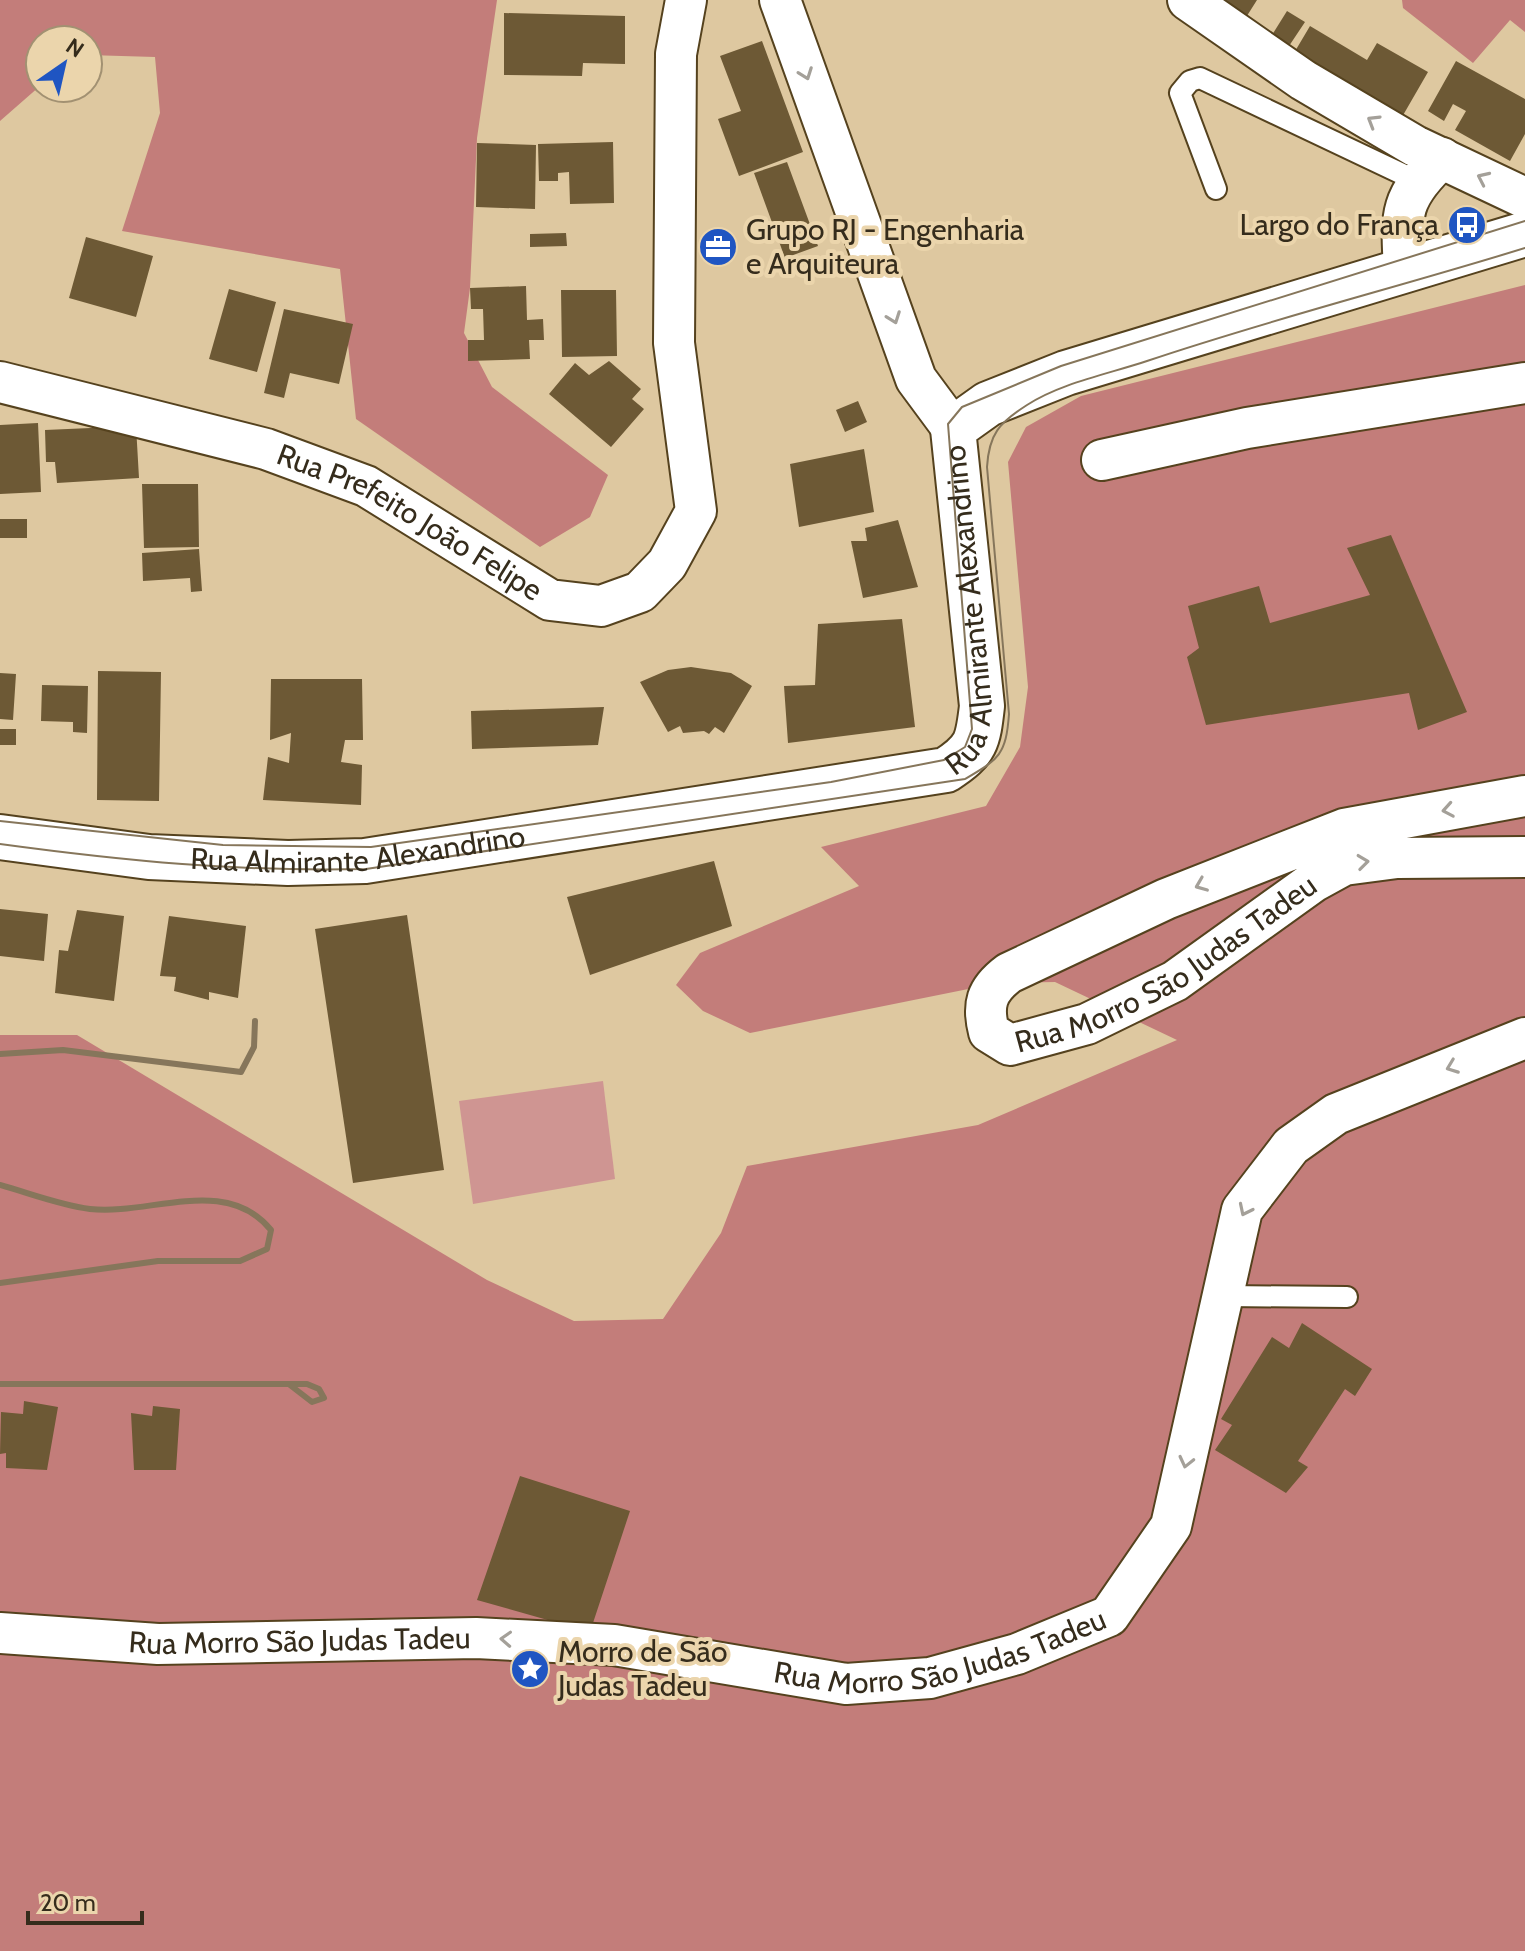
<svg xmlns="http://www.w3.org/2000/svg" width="1525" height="1951" font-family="Cabin,sans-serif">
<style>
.green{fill:#cf9592}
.forest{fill:#c37d7a}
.building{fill:#6d5935}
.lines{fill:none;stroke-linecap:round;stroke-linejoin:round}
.service-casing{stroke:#55421e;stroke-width:24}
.minor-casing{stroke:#55421e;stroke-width:44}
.tertiary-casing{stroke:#55421e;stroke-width:48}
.service{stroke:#fff;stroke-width:20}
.minor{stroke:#fff;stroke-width:40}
.tertiary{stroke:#fff;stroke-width:44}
.tram{stroke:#86765b;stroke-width:2}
.rail{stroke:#86765b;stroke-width:6}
.oneway{stroke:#a4a099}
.labels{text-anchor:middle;stroke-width:8;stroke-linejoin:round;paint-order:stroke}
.poi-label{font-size:30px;fill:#352c1c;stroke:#ebd5ac;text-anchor:start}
.street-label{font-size:30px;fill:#352c1c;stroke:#ebd5ac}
</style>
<rect width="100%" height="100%" fill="#dec8a0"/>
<path class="green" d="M603,1081L615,1179L473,1204L459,1101Z"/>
<path class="forest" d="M0,0H497L477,138L470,288L464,333L492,387L608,475L590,517L540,547L356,419L340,269L122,231L160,113L155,57L88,55V40H40V86L0,121Z
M1402,0H1525V32L1510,20L1473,63L1403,8Z
M1525,285V1951H0V1035H77L487,1280L574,1321L663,1319L721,1233L747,1166L978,1125L1177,1040L1055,982L998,983L750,1033L703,1011L676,985L700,953L859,886L821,847L986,806L1020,747L1028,687L1008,462L1026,427L1081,396Z"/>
<path class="building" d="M1216,0H1257L1245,19Z
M1287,11L1305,22L1289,46L1272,35Z
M504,13L625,16V64L583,63L582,76L504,75Z
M1310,26L1367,60L1377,43L1428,72L1402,117L1294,53Z
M762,41L803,152L739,176L718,119L741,111L720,56Z
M1456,61L1525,99V134L1510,161L1455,130L1466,111L1453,104L1444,121L1428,111Z
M613,142L614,203L570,204L569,172L558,173V181H539L538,144Z
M477,143L536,145L535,209L476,207Z
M787,162L818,246L785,258L754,173Z
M566,233L567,246L530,247V234Z
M86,237L153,256L136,317L69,298Z
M526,286L527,320L543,319L544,340H529L530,359L468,361V340H484L483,309H471L470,288Z
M229,289L276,302L257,372L209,359Z
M561,290H616L617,356L562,357Z
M284,309L353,324L339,384L290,373L284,398L264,393Z
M609,361L641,389L632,399L644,409L611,447L549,394L575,363L589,375Z
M858,401L867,422L845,432L836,410Z
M38,423L41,492L0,494V425Z
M136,426L139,478L57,483L55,462H46L45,430Z
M864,449L874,512L799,527L790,464Z
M142,484H198L199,547L144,548Z
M0,519H27V538H0Z
M898,520L918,587L863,598L851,541H867L865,528Z
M1391,535L1467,712L1418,730L1409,693L1206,725L1187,657L1199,648L1188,606L1259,586L1270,623L1370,595L1347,548Z
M199,549L202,591L191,592L190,578L143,581L142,553Z
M902,619L915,727L788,743L784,686L815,685L818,624Z
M691,667L731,673L752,686L724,733L715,727L709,734L704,731L683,733L680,726L668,732L640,682L668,670Z
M98,671L161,672L159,801L97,800Z
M0,673L16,674L13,720L0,719Z
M271,679H362L363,740H345L341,762L362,765L361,805L263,800L268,757L289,763L291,733L270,740Z
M42,685L88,686L87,733L73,732V722L41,721Z
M604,707L598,745L472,749L471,711Z
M0,729H16V745H0Z
M714,861L732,926L590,975L567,897Z
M0,909L48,914L44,961L0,956Z
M77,910L124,916L114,1001L55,993L59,950L68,951Z
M407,915L444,1170L353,1183L315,929Z
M169,916L246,926L238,998L209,992V1000L174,991L176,977L160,976Z
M1302,1323L1372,1369L1355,1396L1345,1389L1298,1461L1308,1467L1286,1493L1215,1450L1232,1425L1221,1419L1272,1337L1289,1348Z
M24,1401L58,1407L47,1470L6,1468V1453L0,1454L1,1412L23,1414Z
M153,1406L180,1409L176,1470H134L131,1413L152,1416Z
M520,1476L630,1511L590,1632L477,1600Z"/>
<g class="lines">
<defs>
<path id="service" d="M1216,189L1180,93L1190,81L1200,78L1417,181
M1225,1296L1347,1297"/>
<g id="minor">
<path d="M780,0L916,379L953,429"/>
<path d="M1188,0L1303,80L1415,146L1525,198"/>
<path d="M1404,270C1401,214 1399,198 1442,158"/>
<path id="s1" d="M0,382L266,449L366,486L550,600L601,606L640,592L667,564L696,511L674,343L676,54L686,0"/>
<path d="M1102,460L1247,428L1525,383"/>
<path id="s2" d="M1525,796L1344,829L1166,899L1009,973C986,990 982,1005 989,1032L1010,1045L1087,1024L1175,981L1313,882L1344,865L1397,858L1525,857"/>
<path id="s3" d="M0,1633L158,1644L476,1638L614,1645L846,1684L930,1678L1017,1654L1109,1616L1171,1526L1242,1210L1291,1146L1336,1114L1525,1038"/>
</g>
<g id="tertiary">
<path id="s4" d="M0,837L149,857L288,863L365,861L946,770C977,750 978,741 982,706L953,429L988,404L1066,373L1525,234"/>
</g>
</defs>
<use href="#service" class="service-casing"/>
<use href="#minor" class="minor-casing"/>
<use href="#tertiary" class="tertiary-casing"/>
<use href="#service" class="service"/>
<use href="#minor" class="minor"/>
<use href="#tertiary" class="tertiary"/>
<path class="tram" d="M0,821L223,845L371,847L831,782L944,760L965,747L972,729L948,424L962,407L1061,366L1525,221
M0,844C125,861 239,872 366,869L965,779C999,759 1006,755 1009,714L987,467C989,434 999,423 1027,405C1061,383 1108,374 1147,361C1271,319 1399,287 1525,248"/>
<path class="rail" d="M0,1054L63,1050L241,1072L254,1047L255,1021
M0,1185C29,1193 59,1205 90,1209C149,1216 226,1174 271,1230L267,1249L240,1261H158L0,1283
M0,1384H307L319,1389L324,1398L312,1402L290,1385"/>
</g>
<defs><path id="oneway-chevron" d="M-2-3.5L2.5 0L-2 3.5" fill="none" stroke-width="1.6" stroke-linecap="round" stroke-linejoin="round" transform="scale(2)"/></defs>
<g class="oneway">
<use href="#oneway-chevron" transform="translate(806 74) rotate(70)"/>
<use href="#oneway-chevron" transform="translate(1373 121) rotate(-149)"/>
<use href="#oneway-chevron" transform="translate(1483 178) rotate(-155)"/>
<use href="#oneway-chevron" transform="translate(894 318) rotate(70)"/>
<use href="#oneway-chevron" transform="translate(1448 810) rotate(170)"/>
<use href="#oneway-chevron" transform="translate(1363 862) rotate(-7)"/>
<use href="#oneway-chevron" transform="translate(1201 885) rotate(158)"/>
<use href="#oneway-chevron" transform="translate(1452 1067) rotate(159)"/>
<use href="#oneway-chevron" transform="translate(1245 1210) rotate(116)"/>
<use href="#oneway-chevron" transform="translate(1186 1462) rotate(103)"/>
<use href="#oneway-chevron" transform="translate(506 1639) rotate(-177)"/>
</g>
<defs>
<symbol id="bus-disc" viewBox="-11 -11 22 22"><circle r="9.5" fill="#1f55c2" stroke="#ebd5ac"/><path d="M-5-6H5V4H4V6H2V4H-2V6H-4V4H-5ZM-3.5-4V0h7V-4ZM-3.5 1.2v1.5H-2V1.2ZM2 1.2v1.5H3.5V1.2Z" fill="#fff"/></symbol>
<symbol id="office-disc" viewBox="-11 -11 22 22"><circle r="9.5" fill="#1f55c2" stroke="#ebd5ac"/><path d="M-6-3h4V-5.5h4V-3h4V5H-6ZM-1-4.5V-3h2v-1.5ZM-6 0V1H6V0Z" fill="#fff"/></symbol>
<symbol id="sight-disc" viewBox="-11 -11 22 22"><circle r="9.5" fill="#1f55c2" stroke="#ebd5ac"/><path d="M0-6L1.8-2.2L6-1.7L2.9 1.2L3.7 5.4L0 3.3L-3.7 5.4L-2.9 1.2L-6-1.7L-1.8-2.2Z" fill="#fff"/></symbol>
</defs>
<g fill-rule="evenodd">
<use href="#bus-disc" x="1445" y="203" width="44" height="44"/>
<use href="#office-disc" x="696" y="225" width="44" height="44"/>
<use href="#sight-disc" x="508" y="1647" width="44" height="44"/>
</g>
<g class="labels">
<g class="poi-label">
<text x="1439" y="235" text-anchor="end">Largo do França</text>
<text x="746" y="240">Grupo RJ - Engenharia<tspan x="746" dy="34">e Arquiteura</tspan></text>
<text x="558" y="1662">Morro de São<tspan x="558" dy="34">Judas Tadeu</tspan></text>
</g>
<g class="street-label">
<text dy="10" stroke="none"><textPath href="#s1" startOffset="436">Rua Prefeito João Felipe</textPath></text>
<text dy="10" stroke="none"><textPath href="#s4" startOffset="1126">Rua Almirante Alexandrino</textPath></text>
<text dy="10" stroke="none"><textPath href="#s4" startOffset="360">Rua Almirante Alexandrino</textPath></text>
<text dy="10" stroke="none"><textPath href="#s2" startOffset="818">Rua Morro São Judas Tadeu</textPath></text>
<text dy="10" stroke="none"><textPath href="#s3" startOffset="948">Rua Morro São Judas Tadeu</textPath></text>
<text dy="10" stroke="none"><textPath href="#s3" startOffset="300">Rua Morro São Judas Tadeu</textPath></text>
</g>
</g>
<g transform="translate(64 64) rotate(34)"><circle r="38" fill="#ebd5ac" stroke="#a29172" stroke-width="2"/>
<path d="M0-6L14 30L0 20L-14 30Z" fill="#1f55c2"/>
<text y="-12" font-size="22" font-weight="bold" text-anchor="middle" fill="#352c1c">N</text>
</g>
<path d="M28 1911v12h114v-12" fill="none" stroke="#352c1c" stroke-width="4"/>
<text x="40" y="1911" font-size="24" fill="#352c1c" stroke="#ebd5ac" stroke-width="6" paint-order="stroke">20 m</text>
</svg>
